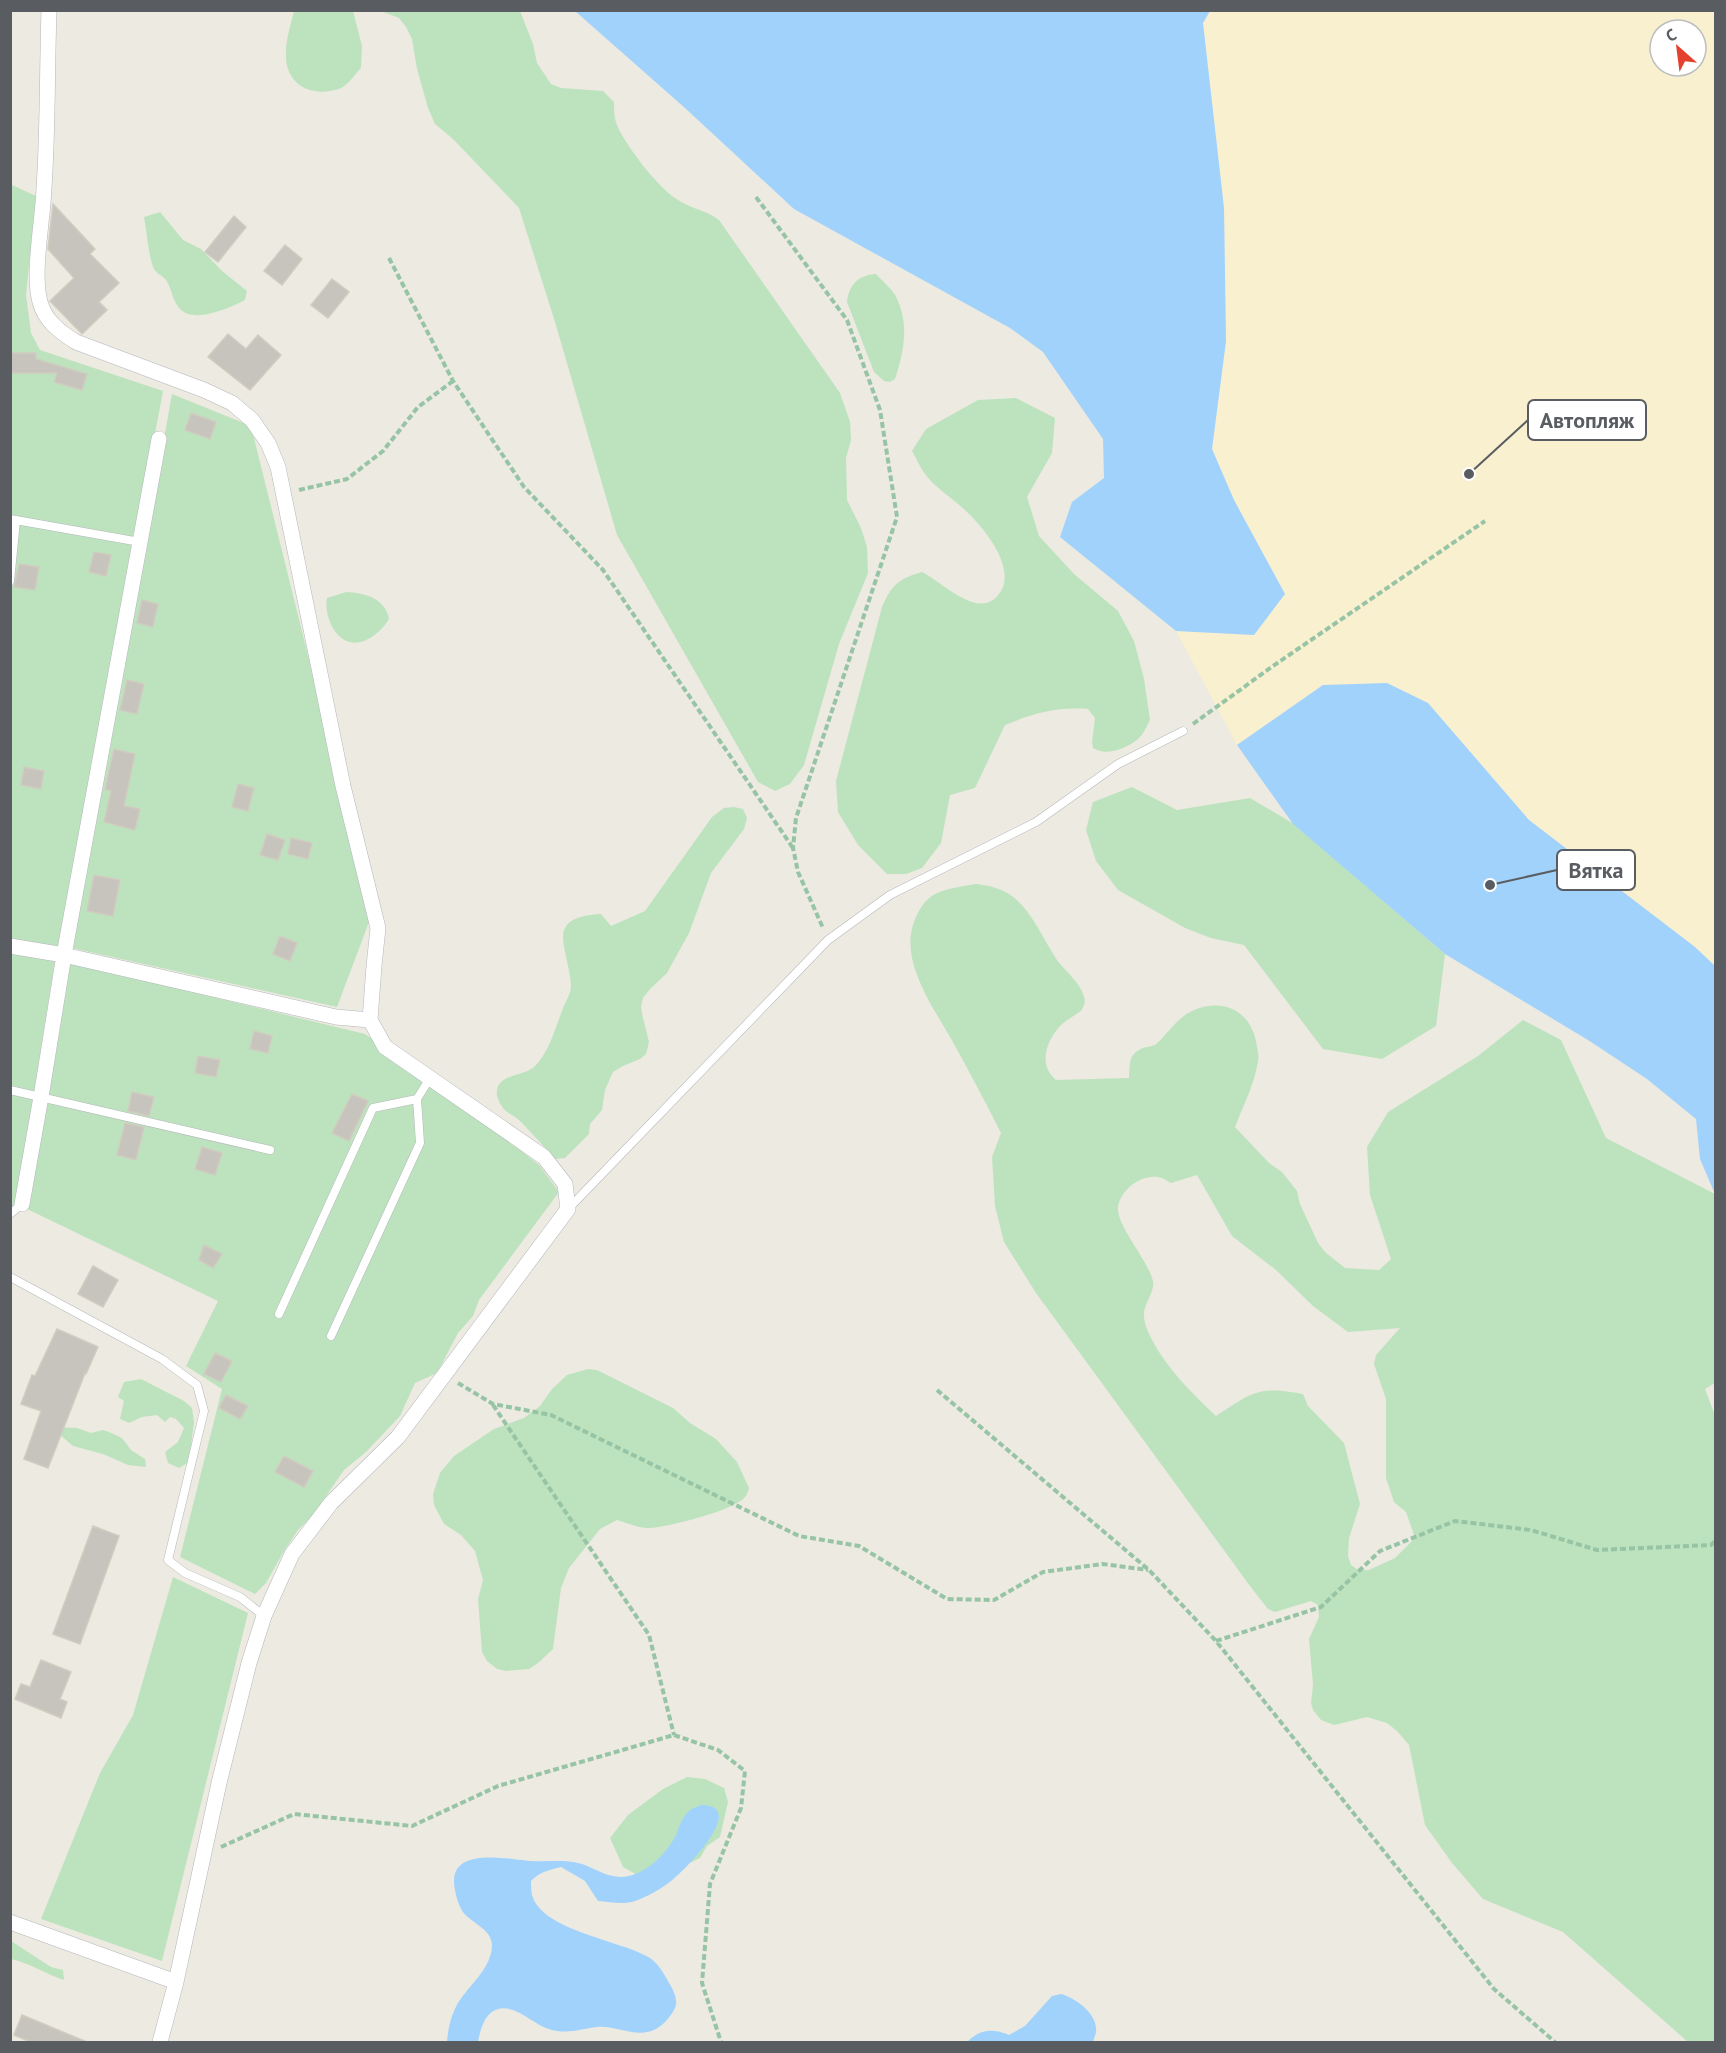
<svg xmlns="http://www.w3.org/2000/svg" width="1726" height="2053" font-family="'PT Sans',sans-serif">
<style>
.green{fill:#bde3be;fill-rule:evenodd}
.sand{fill:#f9f0cf;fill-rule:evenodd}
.water{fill:#a1d2fc}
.building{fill:#c7c4be;stroke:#d0ccbf;stroke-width:1.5}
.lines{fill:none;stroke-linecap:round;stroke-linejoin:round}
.service-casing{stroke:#b4b7bb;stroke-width:9}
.minor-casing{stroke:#b4b7bb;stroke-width:16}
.path{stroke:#97c4a5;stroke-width:4;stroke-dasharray:6 3;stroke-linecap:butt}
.service{stroke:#fff;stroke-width:8}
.minor{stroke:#fff;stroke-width:15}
.leader{fill:none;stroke:#595d61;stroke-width:2}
.callout-dot{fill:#595d61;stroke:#fff;stroke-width:2}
.callout{fill:#fff;stroke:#595d61;stroke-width:2}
.callout-label{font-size:22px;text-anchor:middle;font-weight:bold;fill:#595d61}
</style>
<rect width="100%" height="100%" fill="#eceae1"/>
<path class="green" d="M294,11H353L362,46L361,68C355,74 348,85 341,88C312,99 284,85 286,52C286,39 291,24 294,11Z
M381,11H520L533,44L537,63L551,84L561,88L603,91L614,102C614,110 614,118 617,125C625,145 659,189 678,200C691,209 707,210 719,220L840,393L850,422L851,440L846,458L847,500L861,528L867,547L868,573L839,644L804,765L790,784L775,791L758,782L617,535L555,322L519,208L453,139L435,124L428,108L417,69L412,39L406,27L399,18Z
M10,184L36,196L26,295L31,333L40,350L163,391L58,951L11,943Z
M160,212L183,240L201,249L222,271L247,291L245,300C230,308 194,324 180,309C172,300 172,289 166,280C162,275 155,273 153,267C148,252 147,233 144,217Z
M876,274C882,281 890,287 895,295C910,323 904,351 895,379L890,382L884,381L874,372L847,302C849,285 858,275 876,274Z
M172,394L251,426L317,692L369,922L337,1007L72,948Z
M1016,398L1055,418L1052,453L1027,497L1039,536L1074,574L1118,611L1134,641L1144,679L1150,720C1147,725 1144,733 1140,737C1129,748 1107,757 1093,748L1092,742L1095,718L1088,709C1055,707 1035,713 1005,725L975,788L950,795L941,843L922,868L906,874H887L858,845L838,812L836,781L882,607C892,584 899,579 922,572C943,582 981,624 1001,591C1015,567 986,531 970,515C958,502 941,492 929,479C922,471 917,460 912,451L926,429L978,400Z
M346,592C365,593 385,598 389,619C382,631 365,646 350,642C333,638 324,613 327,598Z
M1132,787L1177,810L1250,798L1294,824L1445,954L1436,1026L1382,1059L1323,1049L1244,945L1211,938L1185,928L1118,890L1096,861L1086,830L1093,802Z
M734,807L743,809L747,818L744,829L711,873L689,933L667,973L650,989L643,998L641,1006L642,1014L649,1042L646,1054L640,1059L623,1066L613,1072L605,1090L602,1110L590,1124L589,1134L565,1158L555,1159C544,1147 533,1134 521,1122C516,1116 508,1114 503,1108C501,1105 498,1100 497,1096C494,1072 525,1078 536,1065C550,1050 556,1026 563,1008C566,1001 571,993 571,986C569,948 542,917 601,914L611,926L645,911L712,817L724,808Z
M977,884C989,886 1001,888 1012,896C1033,912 1042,938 1057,960C1066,972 1080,982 1084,997C1086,1002 1084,1005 1082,1010C1076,1015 1068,1019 1062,1024C1047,1039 1037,1064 1056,1080L1129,1078C1130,1064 1128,1054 1143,1048C1148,1046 1152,1047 1156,1044C1169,1033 1177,1017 1194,1010C1226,997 1253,1013 1257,1047C1258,1051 1259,1057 1258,1061C1255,1083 1243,1106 1235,1127L1269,1163L1282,1172L1297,1191L1300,1204L1318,1243L1325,1252L1345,1268L1379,1270L1391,1259L1370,1195L1367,1147L1388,1112L1478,1056L1523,1020L1561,1040L1606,1138L1715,1194V1383L1705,1389L1716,1418L1715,2042H1688L1563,1932L1483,1899L1452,1863L1425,1825L1409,1745L1397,1731L1387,1723L1367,1717L1334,1725L1321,1720L1313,1710L1311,1703L1313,1685L1309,1639L1319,1617L1318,1605L1311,1601L1275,1612L1268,1609L1253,1590L1036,1293L1004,1242L995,1206L992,1157L1001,1133C986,1103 970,1073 954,1044C933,1006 894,956 918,913C922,905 928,897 937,893C949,888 963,886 977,884ZM1197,1175L1232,1236L1276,1270L1313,1306L1348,1332L1400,1328L1376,1355L1374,1364L1386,1399V1478L1394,1502L1406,1512L1415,1538L1395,1558L1369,1570H1358L1351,1565L1348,1556L1349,1538L1360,1504L1344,1443L1308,1406L1303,1394C1258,1385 1251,1393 1216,1416C1190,1391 1165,1367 1149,1334C1147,1330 1144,1321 1144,1316C1143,1304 1155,1293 1153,1281C1148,1260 1116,1225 1118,1207C1120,1190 1141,1174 1158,1177C1162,1177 1167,1181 1171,1183Z
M11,953L55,960L16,1205L11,1208Z
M69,962L365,1034L430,1078L539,1165L559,1192L479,1300L473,1316L458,1333L437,1373L415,1383L400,1416L366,1452L344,1470L313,1515L298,1530L284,1551L266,1583L255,1594L180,1557L222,1389L186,1366L218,1301L27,1209Z
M588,1369L597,1370L673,1408L690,1423L716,1439L737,1462L749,1488C748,1491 747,1495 745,1497C736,1510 665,1528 648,1528C638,1528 627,1523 617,1520L600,1529L569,1568L561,1588L553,1649L538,1663L529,1669L506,1671L497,1669L487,1661L482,1652L478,1599L483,1580L475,1551L461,1535L444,1524L434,1505L433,1494L440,1473L454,1456L494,1429L524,1418L540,1406L552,1389L567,1375Z
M141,1379L184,1401L192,1408L194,1422L189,1462L179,1468L168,1463L165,1452L178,1442L184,1428L176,1419L170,1417L165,1422L157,1415L142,1417L129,1423L120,1419L124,1401L118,1397L124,1382Z
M58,1427L77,1428L91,1433L103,1430L109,1432L122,1438L131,1450L145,1459L146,1467L128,1465L103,1454L73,1446L59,1434Z
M173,1577L248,1613L162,1961L41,1919L100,1773L133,1715Z
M687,1777L705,1779L724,1788L728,1802L720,1837L707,1846L700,1858L658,1878L641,1877L623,1867L610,1838L628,1815L663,1789Z
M11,1941L51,1967L63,1970L64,1980C45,1974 30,1963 11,1959Z"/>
<path class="sand" d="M1210,11H1715V966L1695,947L1529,820L1428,703L1323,685L1237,745L1176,631L1254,635L1234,500L1212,449L1226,341L1224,208L1203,23ZM1660,30H1696V66H1660Z"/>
<path class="water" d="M575,11H1210L1203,23L1224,208L1226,341L1212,449L1234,500L1285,594L1254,635L1176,631L1060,537L1072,502L1104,478L1103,439L1043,352L1010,328L794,209L685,108Z
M1387,683L1428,703L1529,820L1695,947L1715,966V1194L1700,1159L1696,1119L1647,1079L1588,1040L1445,954L1293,824L1237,745L1323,685Z
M701,1805C750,1805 684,1871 671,1881C661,1889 647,1897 635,1901C623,1905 610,1902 598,1901L585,1881L561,1867C549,1870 539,1872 531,1881C531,1885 531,1891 532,1895C542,1931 621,1940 650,1958C658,1963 665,1975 669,1983C673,1989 677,1998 676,2005C674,2012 668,2019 663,2024C641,2043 620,2025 597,2027C581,2029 569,2034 552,2030C534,2026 517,2004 498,2009C484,2013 480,2031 478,2042H447C448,2029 451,2015 458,2003C469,1985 492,1968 492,1945C491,1928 472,1924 463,1912C458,1905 454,1890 454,1881C454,1846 511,1860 532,1861C549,1862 565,1859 582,1864C599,1870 610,1880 629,1876C649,1871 667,1853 676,1835C679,1827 682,1817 689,1811C692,1808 698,1807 701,1805Z
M1061,1994C1075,1998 1095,2012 1096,2028C1097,2032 1094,2038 1093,2042H967C980,2029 993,2028 1009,2035L1025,2026L1052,1996Z"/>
<path class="building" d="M53,204L95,249L90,254L119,283L99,302L107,310L82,334L50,301L74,278L48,249Z
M234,216L246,227L218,262L205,252Z
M285,245L302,259L282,285L264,271Z
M332,279L349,292L328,318L311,305Z
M228,334L246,349L258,335L281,355L250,390L208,357Z
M10,353H36V359L87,374L82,390L54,382L57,373H10Z
M191,413L216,422L210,439L185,430Z
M94,552L111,555L106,576L89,572Z
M19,564L39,567L35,590L14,587Z
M142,600L158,604L153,627L137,623Z
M127,680L144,684L137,714L120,710Z
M114,749L135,754L124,806L140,809L135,830L104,822L111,791L105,789Z
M24,767L44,771L41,789L21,785Z
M238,784L254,788L248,811L232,807Z
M267,834L285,840L278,860L260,855Z
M291,838L312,843L308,859L288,854Z
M94,875L120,880L113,916L87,911Z
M280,936L297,943L290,961L273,954Z
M254,1031L272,1036L268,1053L250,1049Z
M198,1056L220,1060L216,1077L195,1073Z
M132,1092L154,1097L149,1116L128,1111Z
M352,1094L368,1101L349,1141L332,1133Z
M125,1123L144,1127L136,1160L117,1155Z
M202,1147L222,1153L215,1175L195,1169Z
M204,1245L222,1254L213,1268L199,1260Z
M93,1266L118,1280L103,1307L78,1294Z
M57,1329L98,1347L86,1374L85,1373L48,1468L24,1459L41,1411L21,1404L32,1375L35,1376Z
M215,1353L232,1361L221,1382L204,1374Z
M226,1395L248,1406L240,1419L219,1408Z
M284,1456L313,1471L304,1487L275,1472Z
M93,1526L119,1536L80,1644L53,1634Z
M41,1660L71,1672L60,1699L67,1702L61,1718L15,1699L21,1684L30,1687Z
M22,2015L87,2042V2043H33L14,2035Z"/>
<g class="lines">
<defs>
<path id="service" d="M10,519L140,542
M10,581L16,520
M10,1090L270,1150
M569,1208L828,940L890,895L1036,822L1118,764L1183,731
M10,1214L22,1204
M12,1278L162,1359L197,1385L204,1411L168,1560L185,1573L240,1597L264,1616
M279,1314L373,1108L417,1099
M331,1336L420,1143L417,1099L430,1078"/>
<path id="minor" d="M49,10C47,70 48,129 44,188C43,220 32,273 40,302C45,321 60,332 76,342L204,390L232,403L252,420L268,443L278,467L343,786L378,928L374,966L370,1020L385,1047L544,1157L565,1184L568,1209L398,1437L331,1503L292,1554L264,1616L249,1663L219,1783L176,1982L160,2042
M10,946L64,955L336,1017L370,1020
M22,1204L41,1097L64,955L159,439
M10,1922L176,1982"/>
</defs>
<use href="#service" class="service-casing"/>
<use href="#minor" class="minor-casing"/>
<path class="path" d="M756,197L847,320L880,410L897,517L796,818L793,848L798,872L823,928
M389,258L453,381L524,487L603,570L793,848
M299,490L347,479L383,451L418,407L453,381
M1193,724L1273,666L1485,521
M458,1383L493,1404L551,1415L799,1536L859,1546L947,1599L994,1600L1043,1572L1103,1564L1148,1570
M937,1390L1149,1570L1216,1641L1494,1989L1555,2042
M493,1405L649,1635L674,1735
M1216,1641L1321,1607L1380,1551L1455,1521L1531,1530L1597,1550L1711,1545L1716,1540
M221,1847L294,1814L412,1826L498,1786L674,1735L718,1750L745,1771L741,1808L710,1884L702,1983L721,2042"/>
<use href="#service" class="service"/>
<use href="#minor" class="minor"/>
</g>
<path class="leader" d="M1469 474L1528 420M1490 885L1557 870"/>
<g class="callout-dot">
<circle cx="1469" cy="474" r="6"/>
<circle cx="1490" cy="885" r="6"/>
</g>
<g class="callout">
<rect x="1528" y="400" width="118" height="40" rx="6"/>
<rect x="1557" y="850" width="78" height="40" rx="6"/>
</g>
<g class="callout-label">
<text x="1587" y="428">Автопляж</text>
<text x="1596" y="878">Вятка</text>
</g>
<rect width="1726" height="2053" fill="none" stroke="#595d61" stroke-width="24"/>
<g transform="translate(1678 48) rotate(332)"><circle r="28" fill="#ffffff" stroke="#bdbec0" stroke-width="1.5"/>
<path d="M0-4.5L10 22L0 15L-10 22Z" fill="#e4422f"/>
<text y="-9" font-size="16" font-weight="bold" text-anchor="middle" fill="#595d61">С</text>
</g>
</svg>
